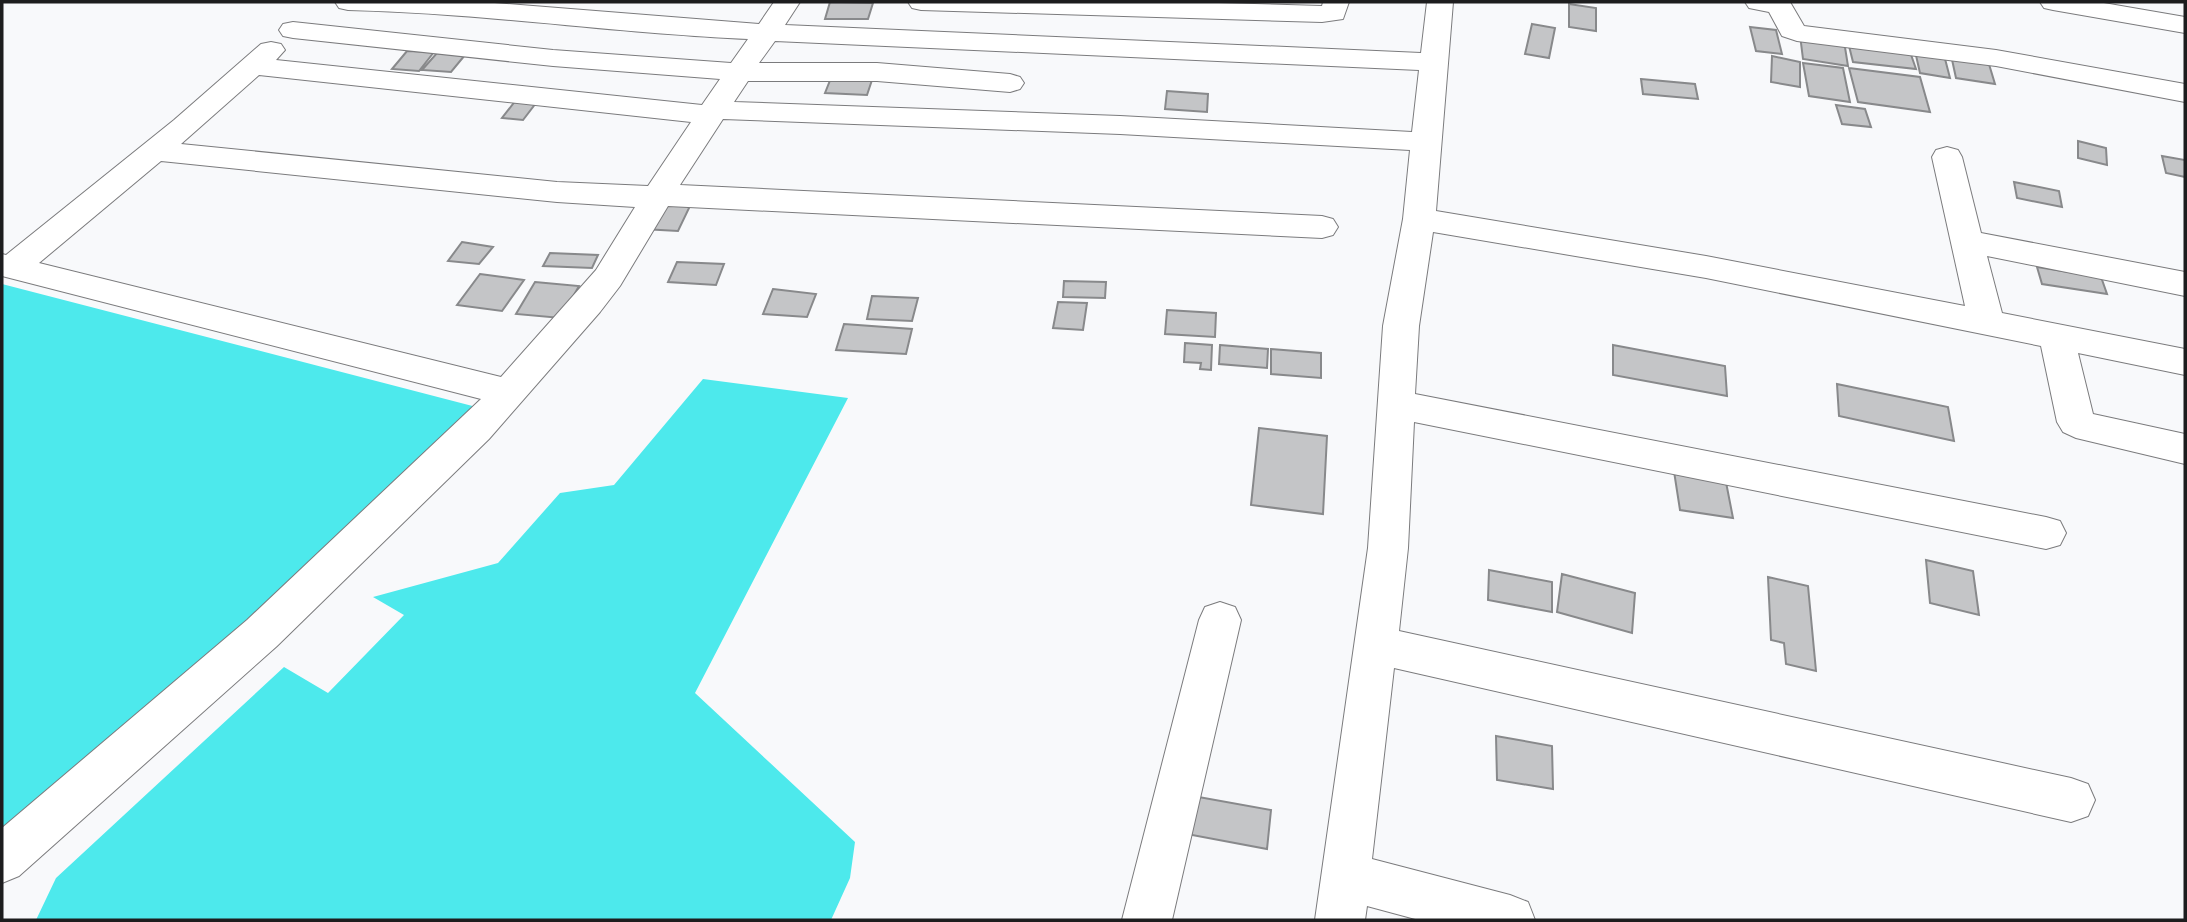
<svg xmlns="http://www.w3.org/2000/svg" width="2187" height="922" font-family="Quicksand,sans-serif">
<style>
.water{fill:#4de9ec}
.building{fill:#c4c5c7;stroke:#88898b;stroke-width:2}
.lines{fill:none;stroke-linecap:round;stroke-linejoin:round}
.street-casing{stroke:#7b7b7d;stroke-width:2}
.street{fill:#fff;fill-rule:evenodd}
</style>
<rect width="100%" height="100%" fill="#f8f9fb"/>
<path class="water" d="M2,284L484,409L282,612L2,848Z
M703,379L848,398L695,693L855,842L850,878L831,920H36L56,878L284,667L328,693L404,615L373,597L498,563L560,493L614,485Z"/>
<path class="building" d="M830,2L873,3L868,19H825Z
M1569,4L1596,8V31L1569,27Z
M1532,24L1555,28L1549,58L1525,54Z
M1750,27L1776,30L1782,54L1756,51Z
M1800,35L1844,41L1848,66L1803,59Z
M1848,42L1909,49L1916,69L1853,62Z
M407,51L434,52L419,71L392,69Z
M1915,51L1944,55L1950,78L1920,73Z
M437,53L465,55L451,72L422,70Z
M1951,55L1988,61L1995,84L1956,78Z
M1772,56L1800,62V87L1771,82Z
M1803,63L1843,68L1850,102L1809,96Z
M1849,68L1920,77L1930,112L1858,102Z
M831,78L872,80L867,95L825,93Z
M1641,79L1695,84L1698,99L1643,94Z
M1167,91L1208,94L1207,112L1165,109Z
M516,100L536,103L523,120L502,118Z
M1836,105L1865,109L1871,127L1842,124Z
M2078,141L2106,148L2107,165L2078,158Z
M2162,156L2185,160V177L2166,173Z
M2014,182L2059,191L2062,207L2017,198Z
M656,205L690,206L678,231L643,229Z
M462,242L493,247L479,264L448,261Z
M550,253L598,255L592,268L543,266Z
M677,262L724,264L716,285L668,282Z
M2037,267L2101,277L2107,294L2042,284Z
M480,274L524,280L502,311L457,305Z
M1064,281L1106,282L1105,298L1063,297Z
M535,282L579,286L561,318L516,314Z
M773,289L816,294L807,317L763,314Z
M872,296L918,298L912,321L867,319Z
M1058,302L1087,303L1083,330L1053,328Z
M1167,310L1216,313L1215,337L1165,334Z
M844,324L912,329L906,354L836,350Z
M1185,343L1212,345L1211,370L1200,369L1201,363L1184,362Z
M1220,345L1268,349L1267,368L1219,364Z
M1613,345L1725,366L1727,396L1613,375Z
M1271,349L1321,353V378L1271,374Z
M1837,384L1948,407L1954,441L1839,416Z
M1259,428L1327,436L1323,514L1251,505Z
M1673,465L1724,472L1733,518L1680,510Z
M1926,560L1973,571L1979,615L1930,603Z
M1489,570L1552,582V612L1488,600Z
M1562,574L1635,593L1632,633L1557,612Z
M1768,577L1808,586L1816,671L1786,664L1784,643L1771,640Z
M1496,736L1552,746L1553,789L1497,780Z
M1182,794L1271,810L1267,849L1176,832Z"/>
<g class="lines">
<defs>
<path id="street" d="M335,2H482L759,24L774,2H800L785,25L1421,53L1427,2H1453L1436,211L1706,256L1965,306L1932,157L1936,150L1947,147L1958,150L1962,157L1981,233L2185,272V296L1987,256L2002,313L2185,349V375L2078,353L2093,414L2185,434V464L2076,438L2063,432L2057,422L2041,346L1706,278L1433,232L1419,326L1415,394L2046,517L2060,521L2066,533L2060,545L2046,549L1414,422L1408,548L1399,631L2071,778L2088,784L2095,800L2088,816L2071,822L1394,668L1372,859L1510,895L1528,902L1535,920H1419L1367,906L1365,920H1315L1368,548L1383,326L1403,219L1410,150L1120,134L723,119L680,185L1322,216L1333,219L1338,227L1333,235L1322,238L668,206L620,286L600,312L489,439L277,646L19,876L2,883V828L247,620L481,399L2,276V254L6,255L174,120L261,44L271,42L281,44L285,50L276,60L702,105L720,79L553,66L293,38L283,36L279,30L283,24L293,22L553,50L731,63L748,39C614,33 482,13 348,10L339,8ZM775,41L1419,70L1412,132L1120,116L734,102L748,81H877L1010,92L1020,89L1024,83L1020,77L1010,74L877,63H759ZM259,75L691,122L648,186L557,182L181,144ZM161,161L557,202L635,207L596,270L501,377L39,263Z
M908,2H1183L1322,6L1323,2H1349L1343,19L1322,22L921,10L912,8Z
M1745,2H1790L1804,26L1996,50L2185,84V102L1996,66L1797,41L1782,36L1769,12L1749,8Z
M2040,2H2098L2185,17V33L2053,10L2044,8Z
M1220,602L1235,607L1241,620L1172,920H1122L1199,620L1205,607Z"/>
</defs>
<use href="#street" class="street-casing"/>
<use href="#street" class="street"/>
</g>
<rect width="2187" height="922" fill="none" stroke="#1d1d1e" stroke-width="7"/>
</svg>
